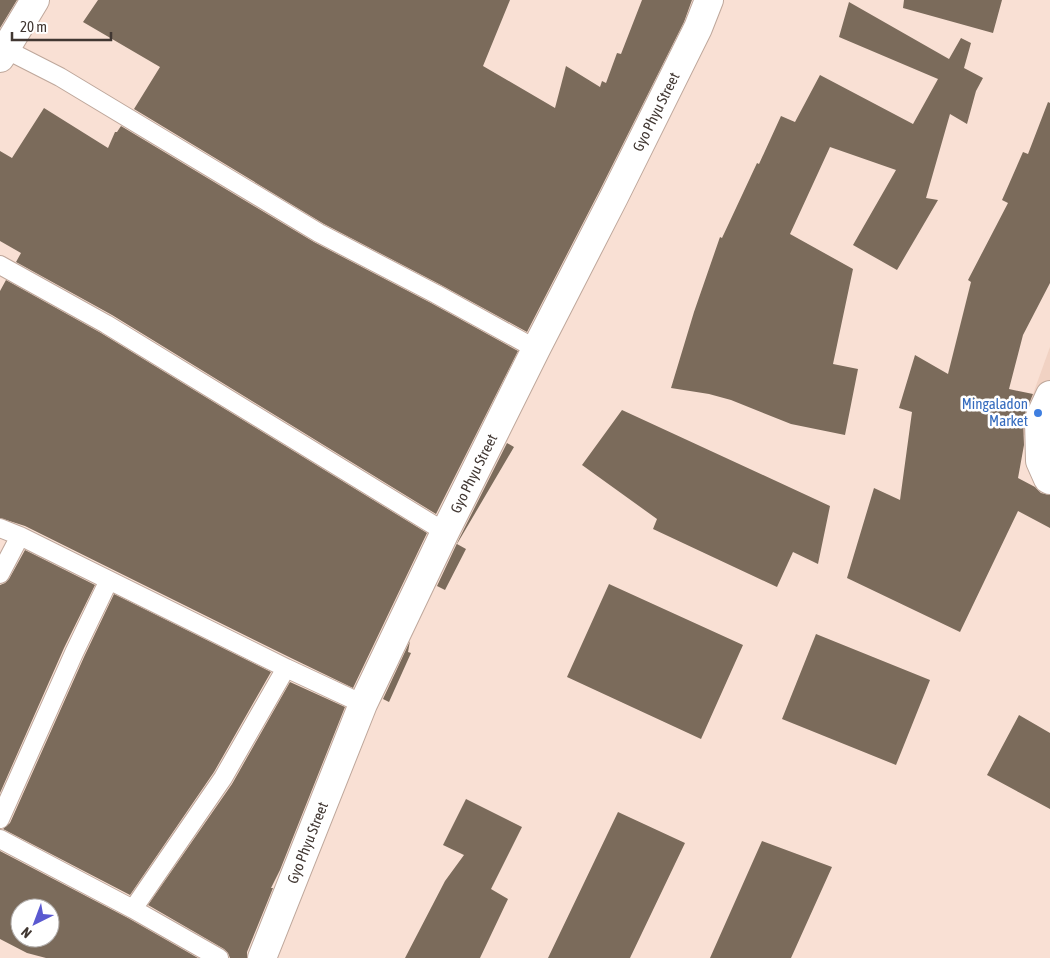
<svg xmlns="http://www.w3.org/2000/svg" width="1050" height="958" font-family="'Asap Condensed',sans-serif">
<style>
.built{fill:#f1d2c3}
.building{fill:#7b6b5b;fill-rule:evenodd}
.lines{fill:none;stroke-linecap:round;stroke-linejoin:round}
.lane-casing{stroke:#bea79b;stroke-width:20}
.street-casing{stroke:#bea79b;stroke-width:30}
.lane{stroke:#fff;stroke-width:18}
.street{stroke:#fff;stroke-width:28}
.shop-dot{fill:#3f7fe0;stroke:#fff;stroke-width:2}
.labels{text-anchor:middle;stroke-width:5;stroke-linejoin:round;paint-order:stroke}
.street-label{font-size:15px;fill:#413732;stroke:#fff}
.shop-label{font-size:15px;fill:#366cbe;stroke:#fff;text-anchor:end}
</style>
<rect width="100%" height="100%" fill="#f9e0d4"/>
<path class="built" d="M1050,347V446L1017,432L1033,394Z"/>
<path class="building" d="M0,0H17L0,28Z
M98,0H510L483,66L555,108L566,66L600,87L602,81L606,83L617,53L621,54L642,0H692L684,22L600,190L527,332L441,285L324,224L134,109L160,67L83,22Z
M904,0H1002L993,33L903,8Z
M849,2L949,59L961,38L971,43L964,68L983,78L976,91L967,124L950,114L926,198L938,200L897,270L853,245L896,170L830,147L790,234L853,269L833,364L858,369L845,435L791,424L731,400L709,394L671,388L694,312L720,237L722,238L757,163L759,164L781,116L795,122L820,75L913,124L938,79L839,37Z
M1048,102L1050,103V283L1023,335L1009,389L1033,394L1023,419L1024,445L1018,478L1035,487L1041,493L1050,495V528L1018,511L960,632L847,578L874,488L900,500L912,412L899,408L915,355L948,374L971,282L968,280L1008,203L1002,200L1023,152L1028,154Z
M44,108L108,148L115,132H117L121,126L314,242L431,303L518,351L436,514L112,315L16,262L21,253L0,241V151L12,158Z
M6,280L101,333L427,533L353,688L291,658L25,526L0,518V291Z
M622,410L830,506L818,564L793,552L777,587L653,529L657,519L582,465Z
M507,443L514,447L457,544L466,549L445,590L437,586L459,539Z
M25,550L95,585L64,648L0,793V585L5,583L9,579Z
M609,584L743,645L701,739L567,677Z
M114,594L271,672L214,772L130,895L3,829L10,823L84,657Z
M816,634L930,680L896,765L782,719Z
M410,641L408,652L411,653L389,702L383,699Z
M290,682L345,707L280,870L271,888H273L247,952V958H230L228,953L224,949L148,905L232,784Z
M1019,715L1050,733V809L987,775Z
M466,799L522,827L491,889L508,899L480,958H405L445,881L464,855L443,845Z
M618,812L685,843L630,958H548Z
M762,841L832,867L791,958H710Z
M0,851L128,918L198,958H46L27,953L0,939ZM20,908H50V938H20Z"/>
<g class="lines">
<defs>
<path id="lane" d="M5,49L60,77L319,233L436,294L536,349
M0,265L106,324L445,532
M0,528L20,536L286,668L363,704
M0,574L20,536
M0,819L74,653L109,580
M0,839L133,909L219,958
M133,909L223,778L286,668"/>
<g id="street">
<path d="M0,58L35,0"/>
<path d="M1050,395L1039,419L1040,461L1048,479L1050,480"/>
<path id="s1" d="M262,958L363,704L445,532L536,349L614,197L698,28L709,0"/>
</g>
</defs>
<use href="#lane" class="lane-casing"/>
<use href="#street" class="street-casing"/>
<use href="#lane" class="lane"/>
<use href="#street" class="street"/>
</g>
<circle class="shop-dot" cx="1038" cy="413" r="5"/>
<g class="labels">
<g class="street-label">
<text dy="5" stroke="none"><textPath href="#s1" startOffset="934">Gyo Phyu Street</textPath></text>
<text dy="5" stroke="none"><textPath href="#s1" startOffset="529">Gyo Phyu Street</textPath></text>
<text dy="5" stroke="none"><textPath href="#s1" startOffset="124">Gyo Phyu Street</textPath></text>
</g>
<g class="shop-label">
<text x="1028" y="409">Mingaladon<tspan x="1028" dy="17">Market</tspan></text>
</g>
</g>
<g transform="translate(35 923) rotate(222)"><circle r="24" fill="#ffffff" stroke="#b3afad"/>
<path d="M0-4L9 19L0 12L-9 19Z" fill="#5a59d0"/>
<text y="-8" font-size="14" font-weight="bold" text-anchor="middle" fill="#413732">N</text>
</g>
<path d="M12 32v8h99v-8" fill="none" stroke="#413732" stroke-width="2.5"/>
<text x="20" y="32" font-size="15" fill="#413732" stroke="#ffffff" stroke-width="4" paint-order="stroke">20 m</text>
</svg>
